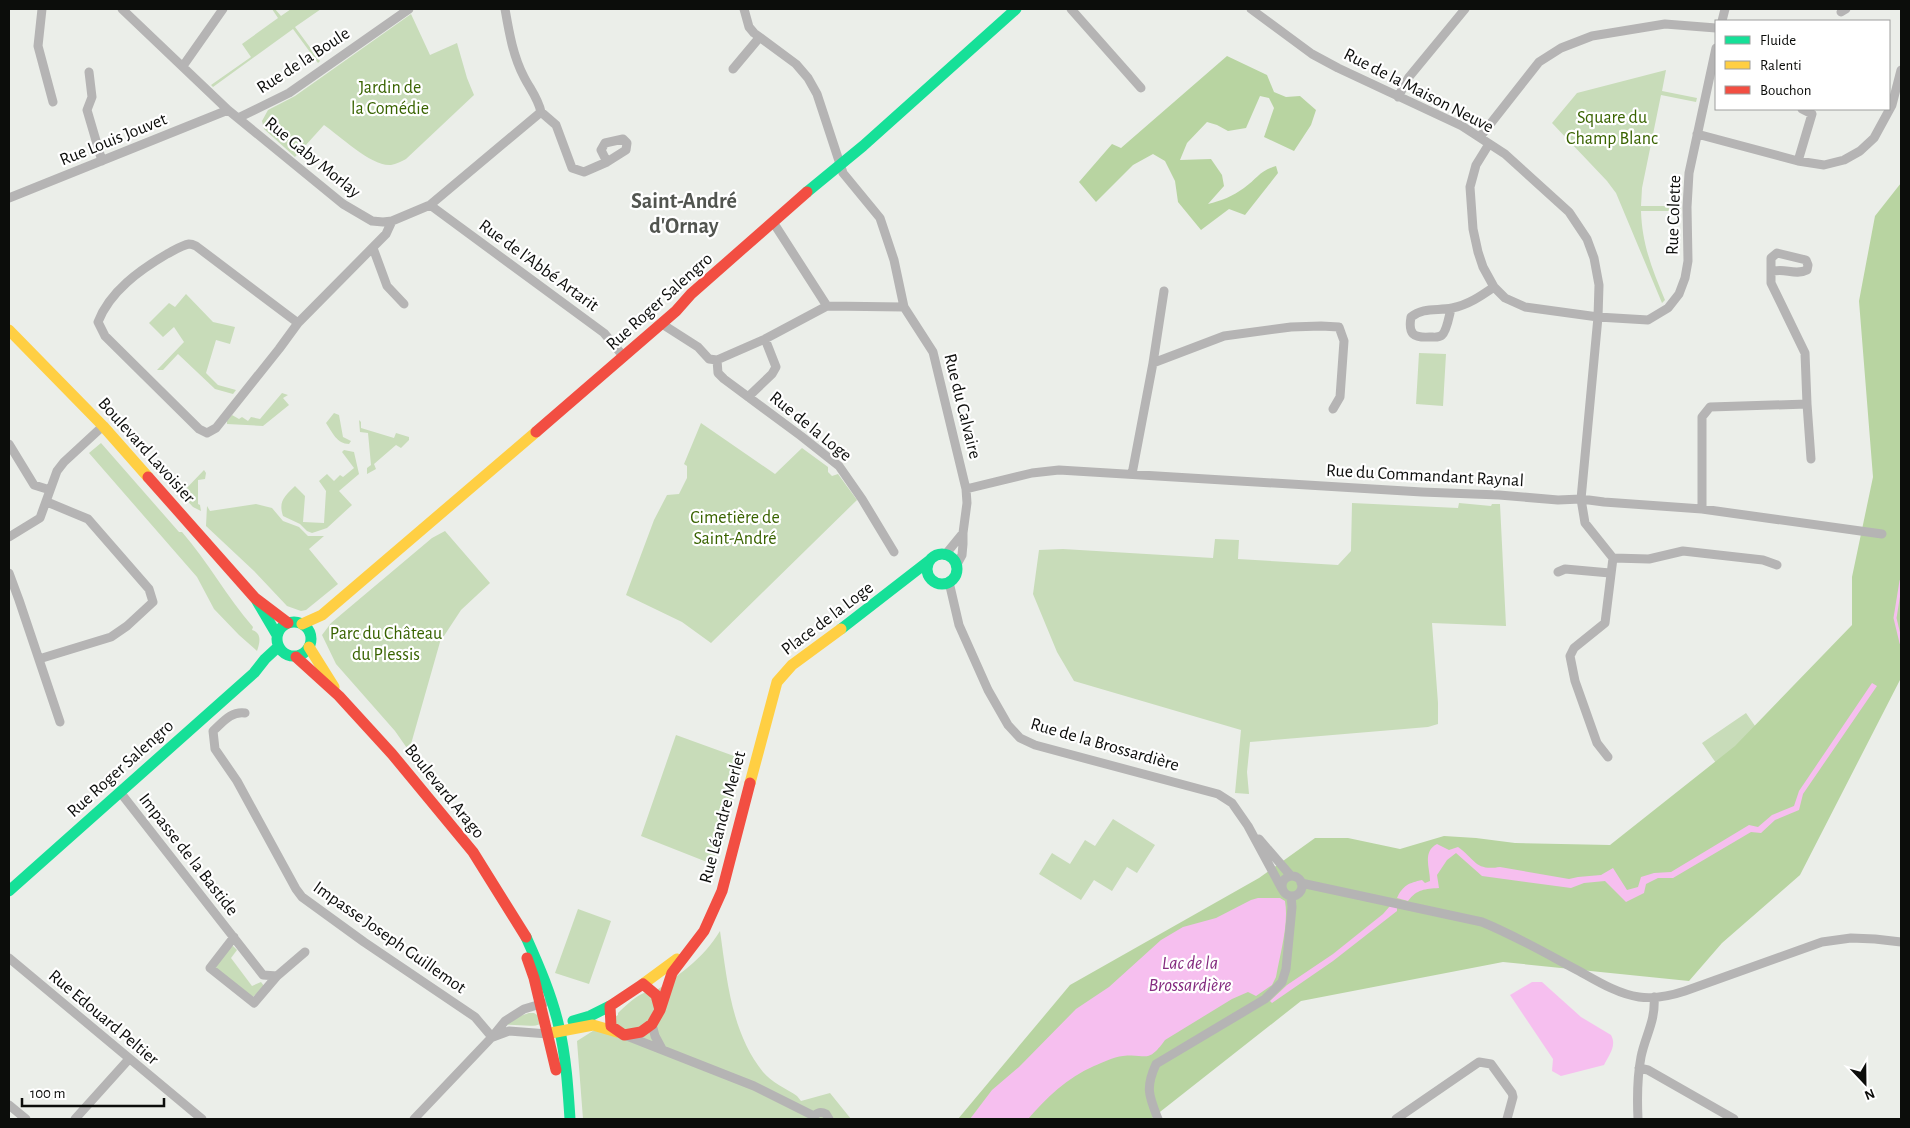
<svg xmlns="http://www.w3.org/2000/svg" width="1910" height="1128" font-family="'Alegreya Sans',sans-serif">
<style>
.green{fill:#c8dcb9}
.forest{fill:#b8d4a1}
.water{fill:#f6bfef}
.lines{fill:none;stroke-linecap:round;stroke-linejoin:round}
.stream{stroke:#f6bfef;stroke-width:3}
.street{stroke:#b5b4b4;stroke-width:9}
.fast{stroke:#16e098;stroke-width:11}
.slow{stroke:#ffcf43;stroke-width:11}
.jam{stroke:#f24e42;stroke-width:11}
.labels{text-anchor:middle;stroke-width:4.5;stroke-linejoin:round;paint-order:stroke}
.street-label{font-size:18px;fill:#0c0d0b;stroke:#fff}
.park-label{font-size:18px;fill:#396300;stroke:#fff}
.water-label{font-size:19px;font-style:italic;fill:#842b7f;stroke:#fff}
.district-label{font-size:22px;font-weight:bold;fill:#525550;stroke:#fff}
</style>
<rect width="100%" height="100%" fill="#ebeee9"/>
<path class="green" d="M272,9H275L281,16L291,9H321L295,27L320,61L318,63L293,29L213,87L211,85L251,57L242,44L278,18Z
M411,14L430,55L457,43L467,78L474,95L406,159C402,161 396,164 391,165C372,167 340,136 324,125L295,157L264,129L262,121L268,110L295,96Z
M1666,70L1662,91L1697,98L1696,102L1661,95L1642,188L1641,206H1681V211H1641C1642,244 1652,269 1665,300L1662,303L1616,193L1607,181L1552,123L1577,93Z
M186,294L213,322L235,327L230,344L216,340L206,373L218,385L236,390L233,394L215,389L178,354L163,370H157L184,342L174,327L163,337L149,323L169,303L175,307Z
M1419,353L1446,354L1443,406L1416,404Z
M282,393L288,395L283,398L289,405L263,426L227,424V421L232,415L239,419L242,417L248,421L251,417L260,419Z
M334,413L339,415L343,437L351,441L349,444C337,444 332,432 326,423Z
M359,420L361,422V428L394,438L396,433L409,437V440L401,448L396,445L374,464L376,469L367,474V468L371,465L368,433L360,432Z
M701,423L775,474L802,448L828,467V472L832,476L838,474L857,500L711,643L682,622L626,595L654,520L667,495L679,494L687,478V466L684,464Z
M101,443L179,532H182C208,562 227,597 253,627L252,630C262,633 260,642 257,651L239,635L214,609L197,577L89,453Z
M344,450L354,452L359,474L339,491L352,505L327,528L312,533L307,531L300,524L283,516C278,501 285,496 295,486L305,496L303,522L324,523L326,491L319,481L327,474L334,481L340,475L343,477L354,468L342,452Z
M204,470L206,473L205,479L198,480V504L200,505L201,511L193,507L181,494Z
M1352,503L1458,508L1459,503L1491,506L1492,504H1500L1506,626L1432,623L1438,703V724L1428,727L1250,742L1247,772L1249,794L1235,793L1241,730L1074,681L1057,652L1033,594L1039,550L1063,549L1213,558L1215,539L1239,540L1238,559L1338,565L1351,551Z
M256,504L272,508L283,521L299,527L308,536H324L309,549L338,584L306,610L301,611L287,606L254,571L206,526L207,506L210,511Z
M445,531L490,583L461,610L440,642L409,751L395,731L336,664L322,635L331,623L432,538Z
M1746,713L1760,733L1716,763L1702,743Z
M676,735L745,760L712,864L641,836Z
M1113,819L1155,845L1137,873L1127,867L1112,891L1094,880L1081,900L1039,874L1052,853L1070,864L1085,840L1095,846Z
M578,909L611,921L589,984L555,973Z
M720,931C727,979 731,1032 763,1072C771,1082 787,1089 797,1096L801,1101L830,1093L851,1119H583L577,1041L618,1015V1013C626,1005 636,996 646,992L651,994C678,976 703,959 720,931Z
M233,946L237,950L231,958L252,986L261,982L264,986L252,998L216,969L215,965L230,947Z
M529,1013H534L539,1016L540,1024C534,1028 515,1024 506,1025L517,1017Z"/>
<path class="forest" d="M1227,56L1267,75L1274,92L1286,97L1300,96L1316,110L1311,125L1294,151L1264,137L1274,108L1269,98L1260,96L1246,128L1228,131L1217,125L1207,122L1187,143L1180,160L1211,159L1222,175L1224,186L1208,204C1221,201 1233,196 1244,188C1257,179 1259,171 1276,166L1278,173L1245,215L1229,209L1201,230L1178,202L1175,181L1165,161L1153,154L1133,165L1096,202L1079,182L1112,144L1121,148Z
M1901,183V678L1800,875L1722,943L1689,981L1503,962L1301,1001L1151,1119H958L1070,985L1259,878L1315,838H1348L1400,849L1444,836L1476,838L1515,843L1610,845L1735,746L1852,625V577L1873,477L1859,301L1875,216Z"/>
<path class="water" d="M1872,683L1877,686L1803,794L1799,810L1775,820L1761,833L1751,832L1673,878H1658L1646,884L1644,893L1626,902L1605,881L1584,883L1571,888L1482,876L1456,853L1447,860L1437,875L1439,888C1425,889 1417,889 1408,901L1397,898C1403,885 1409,883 1422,880L1425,883L1430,881C1430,868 1422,852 1437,844L1449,850L1458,847C1476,860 1475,871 1500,867L1569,879L1578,877L1601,875L1613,868L1627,890L1638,887L1641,877L1654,873L1671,872L1749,825L1758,827L1772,815L1794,806L1799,791Z
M1258,898H1280L1285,901C1289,924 1280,954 1276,977L1272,985L1256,996L1248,992L1232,999L1165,1040C1147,1065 1147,1053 1123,1056C1113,1057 1102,1063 1094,1066C1067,1078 1047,1097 1028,1119H970L992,1090L1019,1067L1076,1009L1109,987L1161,940L1183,927L1216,918L1251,900Z
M1390,906L1397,907V911L1333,961L1272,1003L1270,1001L1287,985L1333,954L1383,914Z
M1532,982H1542L1581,1017L1611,1035C1617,1046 1609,1055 1604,1065L1561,1076L1552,1071L1553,1059L1510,995Z"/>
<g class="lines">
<path class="stream" d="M1901,581L1895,618L1901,643"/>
<path class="street" d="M42,9L38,46L53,102
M122,9L228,110L343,204L372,221L383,222L392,221L430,205L541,112
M505,9C509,32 513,56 524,77C530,89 538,98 541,112
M744,9L749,27L754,33L796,64L808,78L817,94L843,173L880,218L894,260L904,307L933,352L966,489L967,503L963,533V544L962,555L956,566
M1071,9L1141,88
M1251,9L1312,54L1338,68L1462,126L1505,154L1569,212L1587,239L1594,258L1599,285L1598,317L1581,499L1585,523L1613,558L1605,623L1574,648L1570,656L1575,681L1597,743L1608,757
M1841,12L1846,9
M1722,21L1725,9
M183,66L223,9
M733,69L759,38
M89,72L92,97L87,110L102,161
M1398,97L1409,77L1465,9
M541,112L556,125L572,168L584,172L607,162L626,150L627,143L623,139L605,143L601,150L607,162
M238,118L289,93L409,9
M1697,134L1798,161L1824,165L1844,160L1860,151L1874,138L1892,105L1901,70
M1480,137L1539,62L1561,48L1592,36L1665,24L1716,28
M1489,144L1476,165L1470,187L1473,229L1478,252L1483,267L1494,287L1505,298L1525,307L1598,317L1648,320L1668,308L1679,294L1685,278L1688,261L1687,207L1689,173L1716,48
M1798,161L1812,114L1802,109
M9,198L228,110
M430,205L604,333L624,357
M773,222L827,306
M373,248L387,286L404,304
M1451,309C1449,316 1447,331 1442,335C1439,338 1434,337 1430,337C1413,338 1408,334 1411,317C1423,307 1438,311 1452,308C1468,305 1481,296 1494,287
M298,323L196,246C194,245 191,244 189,244C182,245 173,251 167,254C140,270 110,291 98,322L105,336L199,429L207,433L216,428L279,349L298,323L386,234L392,221
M662,324L698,347L709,359L717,360L765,339L827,306L904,307
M717,360L718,373L724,379L801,436L839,466L862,499L894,552
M1153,363L1164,291
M748,397L772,374L776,367L765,339
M1807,404L1811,459
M9,444L34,485L50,490
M1132,474L1153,363L1224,336L1291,327L1321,326L1339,327L1344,341L1340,397L1333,409
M966,489L1032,473L1059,470L1422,492L1499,495L1558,500L1581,499L1604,502L1702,509L1882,534
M1702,509V417L1710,407L1807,404L1805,353L1771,283V258L1777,253L1806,260L1808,265L1807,270C1795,276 1783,267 1771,272
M9,537L40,518L57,471L64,462L103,426
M945,555L963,533
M1613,558L1649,559L1683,551L1763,560L1777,565
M1558,572L1565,569L1610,573
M9,573L19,600L60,722
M949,582L959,625L988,690L1008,725L1020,738L1035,745L1218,794L1232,803L1248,826L1282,889
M39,659L111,637L127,626L153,602L149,589L88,519L47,502
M245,713C231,711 223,722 213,731L215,749L237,781L296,889L302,897L364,942L475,1017L492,1037
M120,792L263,975L277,976L305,952
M1259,839L1291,876
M1282 886a10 10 0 1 1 20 0a10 10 0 1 1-20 0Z
M1301,883L1482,922C1516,936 1547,954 1579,971C1597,981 1618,994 1639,997C1654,999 1670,996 1685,991L1822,942L1851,938L1875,939L1901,942
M234,937L210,968L254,1003L277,976
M9,958L202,1119
M652,1024L655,1036L662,1049
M627,1036L754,1086L814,1116
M493,1037L509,1031L548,1034
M1639,1068L1648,1070L1734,1119
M9,1105L26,1119
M75,1119L129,1059
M414,1119L492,1037L505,1021L524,1009L544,1003
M813,1119C815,1113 820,1111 826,1114L829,1119
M1158,1119C1149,1096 1145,1088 1156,1064L1265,999L1282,982L1286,969L1292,907L1291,896
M1396,1119L1479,1062L1491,1064L1512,1093L1513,1097L1507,1119
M1638,1119C1637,1098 1637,1078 1641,1057C1645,1036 1656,1021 1654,997"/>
<path class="fast" d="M807,192L863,146L1016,9
M927 569a15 15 0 1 1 30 0a15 15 0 1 1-30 0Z
M257,601L277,635
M277 639a17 17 0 1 1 34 0a17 17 0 1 1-34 0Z
M841,629L930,560
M9,891L254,673L265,659L278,647
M526,937C539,966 552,996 559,1027C566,1057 568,1088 570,1119
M573,1021L590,1016L610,1006"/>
<path class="slow" d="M9,330L103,426L148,477
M302,624L322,615L536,432
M309,647L334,687
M750,783L777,682L792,665L841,629
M643,984L677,959
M551,1033L593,1025L617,1032"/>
<path class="jam" d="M536,432L676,311L691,294L807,192
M148,477L255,598L288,623
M296,657L339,696L392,754L473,852L526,937
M527,958L534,978L556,1070
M660,1010L656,995L643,984L610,1006L611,1026L624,1035L641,1032L652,1024L660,1010L672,973L704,931L722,891L750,783"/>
</g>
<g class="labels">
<g class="street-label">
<text transform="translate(303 60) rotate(-33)" y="6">Rue de la Boule</text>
<text transform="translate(1419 90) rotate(27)" y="6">Rue de la Maison Neuve</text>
<text transform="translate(113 139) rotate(-22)" y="6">Rue Louis Jouvet</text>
<text transform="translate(313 157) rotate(39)" y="6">Rue Gaby Morlay</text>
<text transform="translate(1673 215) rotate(-88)" y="6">Rue Colette</text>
<text transform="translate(539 265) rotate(36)" y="6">Rue de l'Abbé Artarit</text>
<text transform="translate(659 301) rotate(-42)" y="6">Rue Roger Salengro</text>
<text transform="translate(963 406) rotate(76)" y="6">Rue du Calvaire</text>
<text transform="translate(811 426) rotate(39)" y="6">Rue de la Loge</text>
<text transform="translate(147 450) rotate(48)" y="6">Boulevard Lavoisier</text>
<text transform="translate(1425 475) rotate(3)" y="6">Rue du Commandant Raynal</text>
<text transform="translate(827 618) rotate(-37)" y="6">Place de la Loge</text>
<text transform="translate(1105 744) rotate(16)" y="6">Rue de la Brossardière</text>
<text transform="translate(120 768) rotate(-42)" y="6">Rue Roger Salengro</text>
<text transform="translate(445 791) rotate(51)" y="6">Boulevard Arago</text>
<text transform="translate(722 817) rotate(-75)" y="6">Rue Léandre Merlet</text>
<text transform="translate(189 854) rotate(52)" y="6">Impasse de la Bastide</text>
<text transform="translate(390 937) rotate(35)" y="6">Impasse Joseph Guillemot</text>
<text transform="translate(104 1017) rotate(40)" y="6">Rue Edouard Peltier</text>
</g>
<g class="park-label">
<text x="390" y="93">Jardin de<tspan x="390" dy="21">la Comédie</tspan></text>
<text x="1612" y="123">Square du<tspan x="1612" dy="21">Champ Blanc</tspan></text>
<text x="735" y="523">Cimetière de<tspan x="735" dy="21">Saint-André</tspan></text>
<text x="386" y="639">Parc du Château<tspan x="386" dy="21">du Plessis</tspan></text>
</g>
<g class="water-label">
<text x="1190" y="969">Lac de la<tspan x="1190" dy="22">Brossardière</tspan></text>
</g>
<g class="district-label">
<text x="684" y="208">Saint-André<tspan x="684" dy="25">d'Ornay</tspan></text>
</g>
</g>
<rect width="1910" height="1128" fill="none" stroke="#0c0d0b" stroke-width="20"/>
<rect x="1715" y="20" width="175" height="90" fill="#ffffff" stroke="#9e9e9d"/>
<rect x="1725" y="36" width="25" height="8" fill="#16e098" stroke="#9e9e9d"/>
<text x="1760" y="45" font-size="15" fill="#0c0d0b">Fluide</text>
<rect x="1725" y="61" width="25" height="8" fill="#ffcf43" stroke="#9e9e9d"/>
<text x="1760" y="70" font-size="15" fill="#0c0d0b">Ralenti</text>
<rect x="1725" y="86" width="25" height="8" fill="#f24e42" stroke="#9e9e9d"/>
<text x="1760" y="95" font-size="15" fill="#0c0d0b">Bouchon</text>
<g transform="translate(1865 1083) rotate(158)" stroke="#ffffff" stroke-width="4" paint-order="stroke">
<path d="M0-4L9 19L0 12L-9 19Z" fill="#0c0d0b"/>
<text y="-8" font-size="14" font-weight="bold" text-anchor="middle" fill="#0c0d0b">N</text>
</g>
<path d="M22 1098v8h142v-8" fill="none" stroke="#0c0d0b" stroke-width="2.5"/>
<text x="30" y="1098" font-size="15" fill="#0c0d0b" stroke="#ffffff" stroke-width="4" paint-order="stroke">100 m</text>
</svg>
